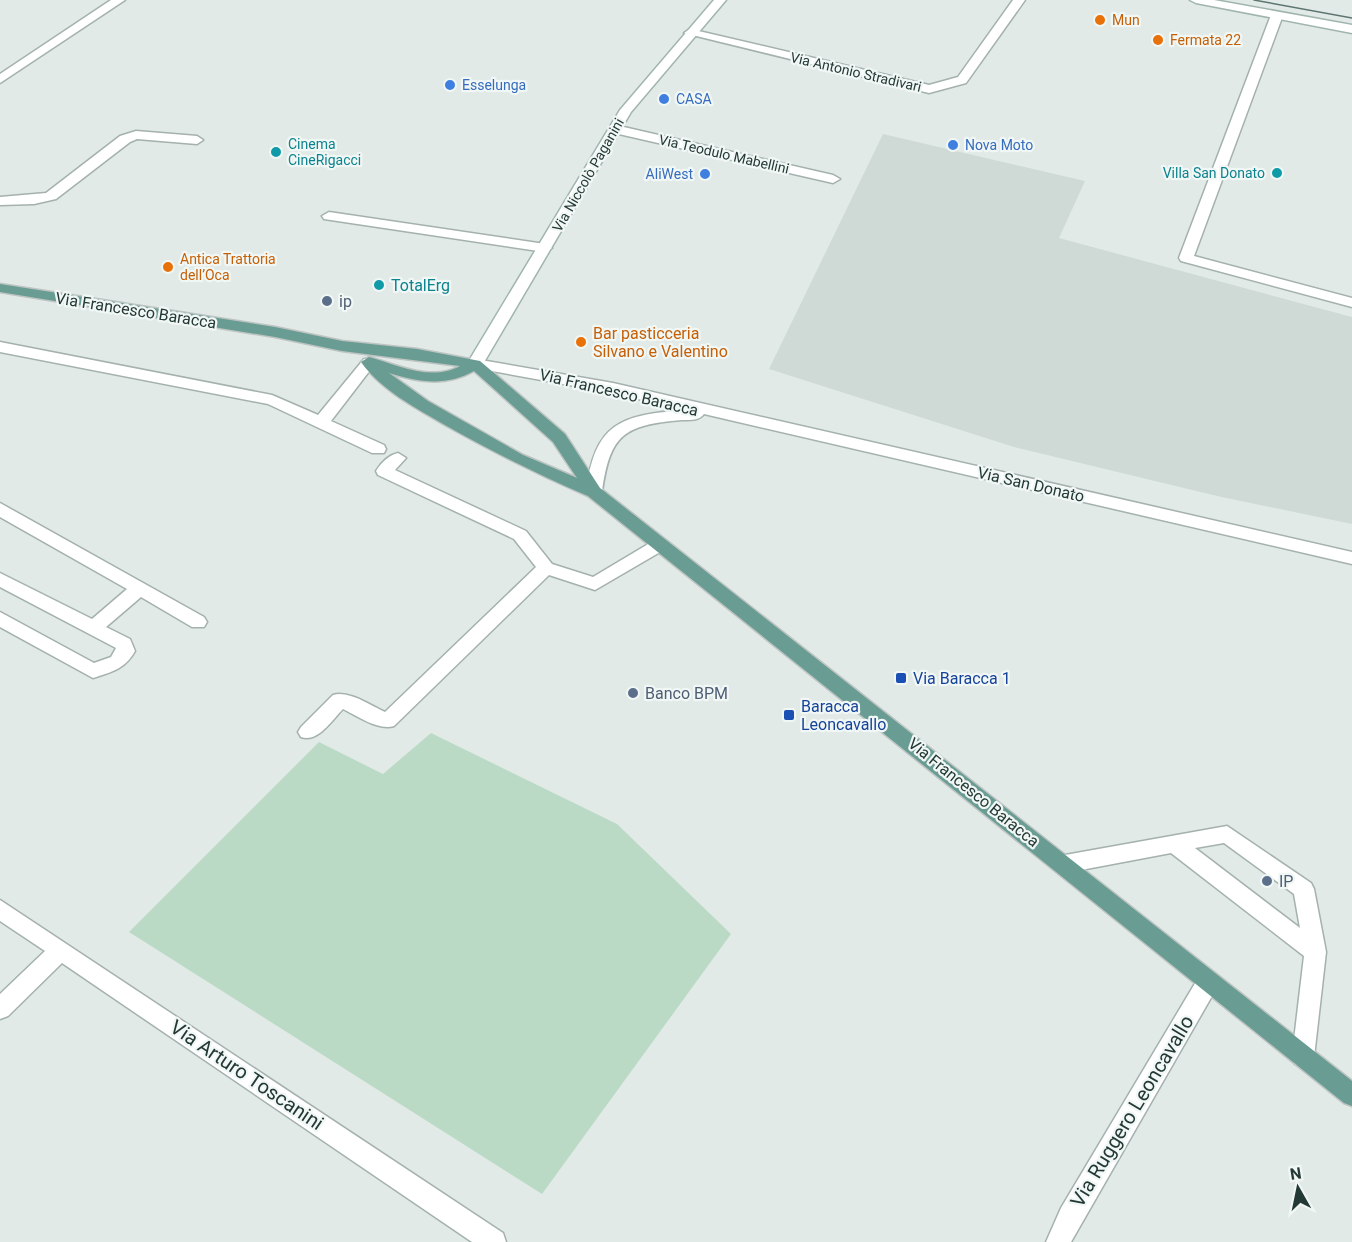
<svg xmlns="http://www.w3.org/2000/svg" width="1352" height="1242" font-family="Roboto,sans-serif">
<style>
.built{fill:#cfdad6}
.green{fill:#bbdac6}
.lines{fill:none;stroke-linecap:round;stroke-linejoin:round}
.lane-casing{stroke:#a4b1ae;stroke-width:3}
.street-casing{stroke:#a4b1ae;stroke-width:3}
.secondary-casing{stroke:#a1b5af;stroke-width:3}
.primary-casing{stroke:#bdc4c2;stroke-width:3}
.lane{fill:#fff;fill-rule:evenodd}
.street{fill:#fff;fill-rule:evenodd}
.secondary{fill:#fff;fill-rule:evenodd}
.primary{fill:#699c93;fill-rule:evenodd}
.tram{stroke:#5d7570;stroke-width:1.5}
.food-dot{fill:#e8710a;stroke:#f1f7f5;stroke-width:2}
.shop-dot{fill:#3f7fe0;stroke:#f1f7f5;stroke-width:2}
.culture-dot{fill:#0f9aa8;stroke:#f1f7f5;stroke-width:2}
.service-dot{fill:#5c6f8a;stroke:#f1f7f5;stroke-width:2}
.transit-dot{fill:#1a4fb4;stroke:#f1f7f5;stroke-width:2}
.labels{text-anchor:middle;stroke-width:4.5;stroke-linejoin:round;paint-order:stroke}
.far-food-label{font-size:14px;fill:#c56008;stroke:#f1f7f5;text-anchor:start}
.far-street-label{font-size:14px;fill:#233935;stroke:#f1f7f5}
.far-shop-label{font-size:14px;fill:#366cbe;stroke:#f1f7f5;text-anchor:start}
.far-culture-label{font-size:14px;fill:#0d838f;stroke:#f1f7f5;text-anchor:start}
.culture-label{font-size:16px;fill:#0d838f;stroke:#f1f7f5;text-anchor:start}
.service-label{font-size:16px;fill:#4e5e75;stroke:#f1f7f5;text-anchor:start}
.street-label{font-size:16px;fill:#233935;stroke:#f1f7f5}
.food-label{font-size:16px;fill:#c56008;stroke:#f1f7f5;text-anchor:start}
.transit-label{font-size:16px;fill:#164399;stroke:#f1f7f5;text-anchor:start}
.near-street-label{font-size:20px;fill:#233935;stroke:#f1f7f5}
</style>
<rect width="100%" height="100%" fill="#e1eae7"/>
<path class="built" d="M883,134L1085,181L1059,238L1352,317V524L1217,496L1014,447L769,369Z"/>
<path class="green" d="M431,733L617,824L731,934L542,1194L129,932L319,742L383,774Z"/>
<g class="lines">
<defs>
<path id="lane" d="M329,212L545,244L552,248L545,252L324,219L322,216Z
M0,342L272,395L318,415L364,359H374L377,362L374,365L331,421L384,445L386,449L384,453H372L268,404L0,352Z
M398,453L406,458L395,470L526,531L552,564L593,577L655,540L661,538L670,544L667,548L595,590L549,575L394,726C379,731 357,716 343,709C332,720 318,743 301,737L298,732L301,727L333,695C348,690 370,705 385,712L536,567L514,539L378,475L376,471C381,463 389,455 398,453Z
M0,503L204,617L207,622L204,627H192L141,597L106,627L130,639L135,651C125,669 112,672 93,678L0,627V612L94,663L111,657L116,648L0,587V573L92,619L127,589L0,517Z
M1227,826L1311,883L1314,889L1326,952L1314,1057L1311,1064L1303,1068L1295,1064L1292,1057L1304,956L1171,853L1065,873L1058,870L1055,864L1058,858L1065,855ZM1224,843L1294,894L1300,928L1195,848Z"/>
<path id="street" d="M111,0H125L0,83V74Z
M1013,0H1025L966,83L929,93L684,33L690,29L929,85L958,77Z
M1277,12L1283,15L1194,256L1352,298V307L1181,261L1179,258L1271,15Z
M615,125L833,175L840,179L833,183L610,132L609,129Z
M136,131L197,136L203,140L197,144L137,139L130,142L56,199L34,204L0,205V197L46,193L120,136Z
M475,359L613,383L1352,552V564L704,414C699,421 690,420 682,420C624,425 610,434 602,492L594,498L586,492C595,423 620,415 685,410L613,393L470,367L467,364Z
M0,900L503,1233L506,1242H472L62,963L8,1016L0,1019V994L45,951L0,921Z
M1208,972L1216,975L1219,982L1216,989L1071,1242H1046L1061,1208L1200,975Z"/>
<path id="secondary" d="M714,0H726L631,112L483,364L475,369L470,367L467,364L620,110Z
M1190,0H1214L1352,25V33L1196,3Z"/>
<path id="primary" d="M0,284L275,327L342,341L417,349L480,361L565,434L600,488L1352,1081V1106L1344,1103L588,496C537,474 493,452 445,425C416,408 381,390 361,362L369,357C398,365 431,382 460,366L342,351L275,337L0,292ZM474,371L553,442L577,478L523,455L428,401L389,373C418,382 446,387 474,371Z"/>
</defs>
<use href="#lane" class="lane-casing"/>
<use href="#street" class="street-casing"/>
<use href="#secondary" class="secondary-casing"/>
<use href="#primary" class="primary-casing"/>
<use href="#lane" class="lane"/>
<use href="#street" class="street"/>
<use href="#secondary" class="secondary"/>
<use href="#primary" class="primary"/>
<path class="tram" d="M1254,0L1352,18"/>
</g>
<g class="food-dot">
<circle cx="1100" cy="20" r="6"/>
<circle cx="1158" cy="40" r="6"/>
<circle cx="168" cy="267" r="6"/>
<circle cx="581" cy="342" r="6"/>
</g>
<g class="shop-dot">
<circle cx="450" cy="85" r="6"/>
<circle cx="664" cy="99" r="6"/>
<circle cx="953" cy="145" r="6"/>
<circle cx="705" cy="174" r="6"/>
</g>
<g class="culture-dot">
<circle cx="276" cy="152" r="6"/>
<circle cx="1277" cy="173" r="6"/>
<circle cx="379" cy="285" r="6"/>
</g>
<g class="service-dot">
<circle cx="327" cy="301" r="6"/>
<circle cx="633" cy="693" r="6"/>
<circle cx="1267" cy="881" r="6"/>
</g>
<g class="transit-dot">
<rect x="895" y="672" width="12" height="12" rx="3"/>
<rect x="783" y="709" width="12" height="12" rx="3"/>
</g>
<g class="labels">
<g class="far-food-label">
<text x="1112" y="25">Mun</text>
<text x="1170" y="45">Fermata 22</text>
<text x="180" y="264">Antica Trattoria<tspan x="180" dy="16">dell’Oca</tspan></text>
</g>
<g class="far-street-label">
<text transform="translate(856 72) rotate(13)" y="5">Via Antonio Stradivari</text>
<text transform="translate(724 154) rotate(13)" y="5">Via Teodulo Mabellini</text>
<text transform="translate(588 175) rotate(-60)" y="5">Via Niccolò Paganini</text>
</g>
<g class="far-shop-label">
<text x="462" y="90">Esselunga</text>
<text x="676" y="104">CASA</text>
<text x="965" y="150">Nova Moto</text>
<text x="693" y="179" text-anchor="end">AliWest</text>
</g>
<g class="far-culture-label">
<text x="288" y="149">Cinema<tspan x="288" dy="16">CineRigacci</tspan></text>
<text x="1265" y="178" text-anchor="end">Villa San Donato</text>
</g>
<g class="culture-label">
<text x="391" y="291">TotalErg</text>
</g>
<g class="service-label">
<text x="339" y="307">ip</text>
<text x="645" y="699">Banco BPM</text>
<text x="1279" y="887">IP</text>
</g>
<g class="street-label">
<text transform="translate(136 310) rotate(9)" y="6">Via Francesco Baracca</text>
<text transform="translate(619 392) rotate(13)" y="6">Via Francesco Baracca</text>
<text transform="translate(1031 484) rotate(13)" y="6">Via San Donato</text>
<text transform="translate(974 792) rotate(39)" y="6">Via Francesco Baracca</text>
</g>
<g class="food-label">
<text x="593" y="339">Bar pasticceria<tspan x="593" dy="18">Silvano e Valentino</tspan></text>
</g>
<g class="transit-label">
<text x="913" y="684">Via Baracca 1</text>
<text x="801" y="712">Baracca<tspan x="801" dy="18">Leoncavallo</tspan></text>
</g>
<g class="near-street-label">
<text transform="translate(247 1075) rotate(34)" y="7">Via Arturo Toscanini</text>
<text transform="translate(1132 1111) rotate(-59)" y="7">Via Ruggero Leoncavallo</text>
</g>
</g>
<g transform="translate(1298 1188) rotate(351)" stroke="#f1f7f5" stroke-width="4.5" paint-order="stroke">
<path d="M0-4.5L10 22L0 15L-10 22Z" fill="#233935"/>
<text y="-9" font-size="16" font-weight="bold" text-anchor="middle" fill="#233935">N</text>
</g>
</svg>
